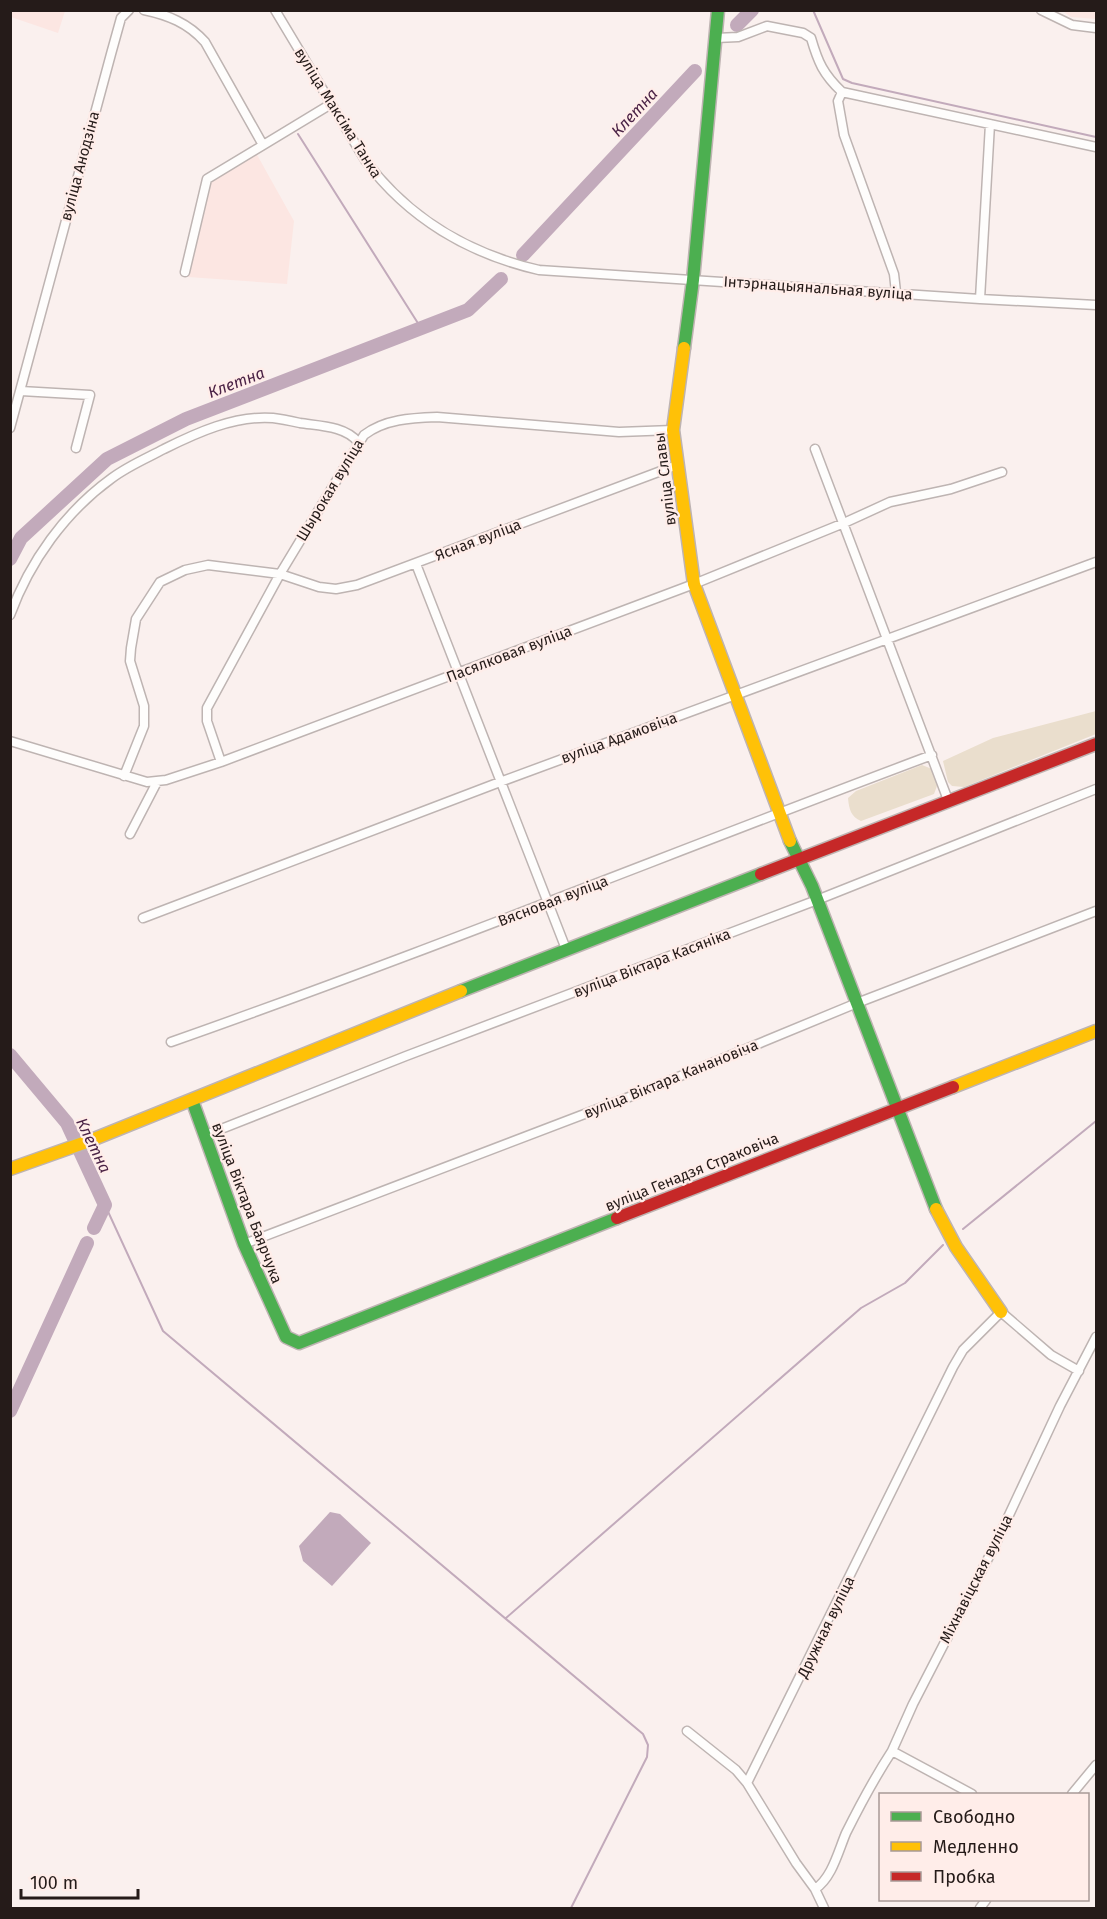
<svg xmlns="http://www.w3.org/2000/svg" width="1107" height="1919" font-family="'Fira Sans',sans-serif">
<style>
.built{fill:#fce6e2}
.green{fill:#eadecd}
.water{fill:#c2aabb}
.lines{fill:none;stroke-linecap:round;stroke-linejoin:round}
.stream{stroke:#c2aabb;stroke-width:2}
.river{stroke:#c2aabb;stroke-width:14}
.street-casing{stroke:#beb4b2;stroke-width:11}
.fast-casing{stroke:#beb4b2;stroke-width:15}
.slow-casing{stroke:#beb4b2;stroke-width:15}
.jam-casing{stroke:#beb4b2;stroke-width:15}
.street{stroke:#fefdfc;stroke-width:8}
.fast{stroke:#4caf50;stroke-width:12}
.slow{stroke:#ffc107;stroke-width:12}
.jam{stroke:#c62828;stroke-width:12}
.labels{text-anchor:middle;stroke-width:4.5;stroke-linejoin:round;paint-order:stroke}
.street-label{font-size:15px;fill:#251b19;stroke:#ffede9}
.water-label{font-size:16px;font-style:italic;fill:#4b2346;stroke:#ffede9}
</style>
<rect width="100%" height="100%" fill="#faf0ee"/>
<path class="built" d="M11,10H65V11L58,33L11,17Z
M1063,11H1096V19L1071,17Z
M256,153L294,221L287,284L188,277L210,181Z"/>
<path class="green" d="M1096,711V734L964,787L952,786L948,782L943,761L993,738Z
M922,765L932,769L937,786L934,794L861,821C851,817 849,809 848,798L856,791Z"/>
<path class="water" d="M330,1512L340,1514L371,1543L332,1586L303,1561L299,1546Z"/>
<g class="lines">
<path class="stream" d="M813,10L843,79L852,83L1096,137
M298,134L421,328
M105,1205L163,1331L643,1734L648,1745L647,1757L571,1908
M963,1229L1096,1121
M506,1618L861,1308L905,1283L943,1245"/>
<path class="river" d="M737,25L752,10
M523,255L695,71
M10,559L21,538L107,459L186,419L468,310L501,279
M10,1055L67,1123L105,1205L94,1228
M10,1411L87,1243"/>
<defs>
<path id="street" d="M144,10C168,15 188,23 205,42L263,145
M275,10L365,160C408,218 469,254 539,270L980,299L1096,305
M1041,10L1072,25L1096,28
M716,38L738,37L767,26L803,33L811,38C818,62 823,74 842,92L1096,147
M842,92L838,101L844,135L894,274L896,292
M185,272L207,179L331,104
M980,299L990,124
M21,391L90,395L76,448
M10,428L111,54L121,18L129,10
M815,449L948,800
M416,564L566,949
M10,615C30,561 65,512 112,478C128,466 147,458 164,449C196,433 235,415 273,418C282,419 291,421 300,423C320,426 345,426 358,442
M10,741L147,782L166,780L221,762L694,584L844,523L890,502L951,489L1002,472
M221,762L207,721V708L280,574L364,435C385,419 411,418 437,417L619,432L673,430
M124,776L144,726V706L130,661L131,648L136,619L160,582L185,570L208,565L280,574L319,587L336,589L357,585L677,465
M130,834L157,782
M143,918L500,782L1096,562
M171,1042C427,952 678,850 932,755
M206,1135L406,1056L817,900L1096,789
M244,1244L637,1094L857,1003L1096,911
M687,1731L736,1770L747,1783
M892,1751C875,1777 860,1805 846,1833C838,1852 832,1878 815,1889L796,1863L747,1783L953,1367L963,1350L1001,1312L1051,1355L1079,1371
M972,1794L892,1751L913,1704L995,1545L1060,1406L1096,1337
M1072,1794L1096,1765
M815,1889L824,1908
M980,1908L986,1900"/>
<path id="fast" d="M684,348L693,280L718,10
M790,841L812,886L936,1209
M461,991L761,874
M192,1100L244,1244L286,1337L299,1343L617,1218"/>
<path id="slow" d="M684,348L673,430L694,584L790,841
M953,1087L1096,1031
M10,1169L89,1141L461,991
M936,1209L956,1247L1001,1312"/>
<path id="jam" d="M761,874L1096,744
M617,1218L953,1087"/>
</defs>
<use href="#street" class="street-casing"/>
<use href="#fast" class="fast-casing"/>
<use href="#slow" class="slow-casing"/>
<use href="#jam" class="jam-casing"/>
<use href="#street" class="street"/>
<use href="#fast" class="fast"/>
<use href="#slow" class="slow"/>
<use href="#jam" class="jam"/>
</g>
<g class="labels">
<g class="street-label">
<text transform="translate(338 113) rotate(58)" y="5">вуліца Максіма Танка</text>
<text transform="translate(80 166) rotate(-75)" y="5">вуліца Анодзіна</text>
<text transform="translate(818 288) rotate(4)" y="5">Інтэрнацыянальная вуліца</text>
<text transform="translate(665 479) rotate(-97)" y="5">вуліца Славы</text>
<text transform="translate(330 490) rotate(-59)" y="5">Шырокая вуліца</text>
<text transform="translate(478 540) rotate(-21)" y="5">Ясная вуліца</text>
<text transform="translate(509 654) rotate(-21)" y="5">Пасялковая вуліца</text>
<text transform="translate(619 738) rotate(-20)" y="5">вуліца Адамовіча</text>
<text transform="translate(553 901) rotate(-21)" y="5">Вясновая вуліца</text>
<text transform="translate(652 963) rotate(-21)" y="5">вуліца Віктара Касяніка</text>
<text transform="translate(671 1079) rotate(-22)" y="5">вуліца Віктара Канановіча</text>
<text transform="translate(692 1172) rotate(-22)" y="5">вуліца Генадзя Страковіча</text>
<text transform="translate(247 1203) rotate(69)" y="5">вуліца Віктара Баярчука</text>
<text transform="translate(976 1579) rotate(-63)" y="5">Міхнавіцская вуліца</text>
<text transform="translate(826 1627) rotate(-64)" y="5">Дружная вуліца</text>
</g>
<g class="water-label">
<text transform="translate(634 112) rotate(-47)" y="6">Клетна</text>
<text transform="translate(236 382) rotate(-21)" y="6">Клетна</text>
<text transform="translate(94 1145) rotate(64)" y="6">Клетна</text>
</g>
</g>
<rect width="1107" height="1919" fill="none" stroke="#251b19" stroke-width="24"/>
<rect x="879" y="1793" width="210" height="108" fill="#ffede9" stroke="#a89996" stroke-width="1.5"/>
<rect x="891" y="1812" width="30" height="9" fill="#4caf50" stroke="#a89996" stroke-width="1.5"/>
<text x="933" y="1823" font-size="18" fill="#251b19">Свободно</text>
<rect x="891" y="1842" width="30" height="9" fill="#ffc107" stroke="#a89996" stroke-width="1.5"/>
<text x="933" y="1853" font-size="18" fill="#251b19">Медленно</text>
<rect x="891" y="1872" width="30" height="9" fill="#c62828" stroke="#a89996" stroke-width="1.5"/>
<text x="933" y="1883" font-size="18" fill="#251b19">Пробка</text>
<path d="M21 1889v9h117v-9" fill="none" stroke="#251b19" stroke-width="3"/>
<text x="30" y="1889" font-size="18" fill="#251b19" stroke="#ffede9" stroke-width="4.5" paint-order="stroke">100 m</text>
</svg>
